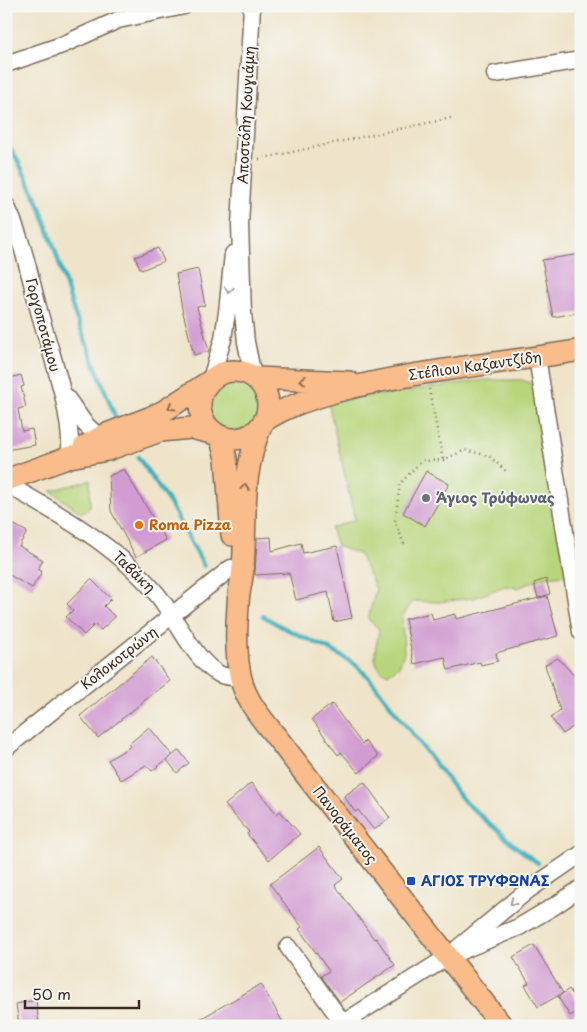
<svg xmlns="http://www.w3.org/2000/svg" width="587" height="1032" font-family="'Playpen Sans',sans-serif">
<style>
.green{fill:#b8d57b;stroke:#7a804c}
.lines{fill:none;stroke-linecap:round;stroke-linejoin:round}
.stream{stroke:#40afbc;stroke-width:4.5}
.building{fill:#d19cd2}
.minor-casing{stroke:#7a6b5a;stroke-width:19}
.major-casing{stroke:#7a6b5a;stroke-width:24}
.path{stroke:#7a6b5a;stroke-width:2.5;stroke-dasharray:1 4;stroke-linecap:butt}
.minor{stroke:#fff;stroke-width:16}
.major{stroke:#f9bc8a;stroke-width:21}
.oneway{stroke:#a79f9a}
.oneway2{stroke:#906c4f}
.worship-dot{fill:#6b7280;stroke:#f6f6f2;stroke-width:2}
.food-dot{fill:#e8710a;stroke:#f6f6f2;stroke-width:2}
.transit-dot{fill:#1a4fb4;stroke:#f6f6f2;stroke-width:2}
.labels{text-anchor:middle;stroke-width:4;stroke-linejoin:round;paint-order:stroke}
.street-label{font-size:14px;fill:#3b2a1e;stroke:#f6f6f2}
.worship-label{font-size:14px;font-weight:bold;fill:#5b616d;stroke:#f6f6f2;text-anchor:start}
.food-label{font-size:14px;font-weight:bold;fill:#c56008;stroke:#f6f6f2;text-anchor:start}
.transit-label{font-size:14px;font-weight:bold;fill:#164399;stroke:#f6f6f2;text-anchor:start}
</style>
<rect width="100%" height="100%" fill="#f6f6f2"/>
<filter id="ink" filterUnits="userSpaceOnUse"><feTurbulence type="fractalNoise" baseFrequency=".02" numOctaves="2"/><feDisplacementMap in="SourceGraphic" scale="10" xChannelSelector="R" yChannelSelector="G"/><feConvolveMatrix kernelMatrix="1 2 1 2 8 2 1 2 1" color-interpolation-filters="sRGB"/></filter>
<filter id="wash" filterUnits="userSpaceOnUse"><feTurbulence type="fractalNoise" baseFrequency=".0096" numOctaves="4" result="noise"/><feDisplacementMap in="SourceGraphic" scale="20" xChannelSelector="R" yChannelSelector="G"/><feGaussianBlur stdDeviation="1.12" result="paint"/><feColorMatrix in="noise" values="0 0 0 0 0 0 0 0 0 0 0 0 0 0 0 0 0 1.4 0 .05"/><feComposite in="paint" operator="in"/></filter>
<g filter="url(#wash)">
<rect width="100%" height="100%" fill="#efe4ca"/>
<path class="green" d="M208 404a27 27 0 1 1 54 0a27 27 0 1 1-54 0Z
M485,380H522L538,386L566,575L544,577L518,588L505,586L474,598L439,602L413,601L402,617L404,653L399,666L388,674C367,664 377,648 379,629L368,619L376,589L359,554L337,546L331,528L355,520L328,402Z
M90,480V508L81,513L51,491Z"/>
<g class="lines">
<path class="stream" d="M6,140L19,163L38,202L55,250L74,312L115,416
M138,457L171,505L204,566
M263,616L284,628L333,651L356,665L371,680L464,801L515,846L538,863"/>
</g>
<g id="blocks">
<path class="building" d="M158,248L164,261L141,270L135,257Z
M581,254V312L553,317L542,260Z
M198,269L205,305L197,307L209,351L194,355L182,309L176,274Z
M21,375L24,386L21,387L26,407L18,409L22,431L32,429L35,445L6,450V379Z
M124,469L166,540L136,557L111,511L109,476Z
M426,471L449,484L425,526L403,513Z
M6,520L27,532L19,546L43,560L38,569L42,572L32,588L6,573Z
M271,537L272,551L301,543L303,553L337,546L352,618L334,622L328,592L296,600L289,573L255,575L257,538Z
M91,579L111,599L104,606L115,617L101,630L95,624L84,635L66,617L73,610L67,604Z
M546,579L550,594L538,598L534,583Z
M547,596L558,636L496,653L498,661L481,665L480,662L448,670L445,657L414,664L405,619L431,613L433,620L455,614L456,619Z
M152,657L170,681L149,697L98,738L80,716Z
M558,658L581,683V721L563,734L551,718L560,710L545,665Z
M332,704L362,744L365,741L378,756L359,773L341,752L338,755L312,719Z
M149,727L172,755L152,771L146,765L121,780L108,760L131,746L129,744Z
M179,750L189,763L177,773L167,760Z
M364,782L390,818L374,830L358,810L355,812L344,796Z
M251,783L277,814L280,811L300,834L269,860L247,834L249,832L225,805Z
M319,847L343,879L335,885L374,939L376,938L395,965L340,1002L321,976L329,971L299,929L302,927L270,884Z
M534,945L563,993L538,1007L525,985L529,983L513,957Z
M261,984L285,1026H188Z
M569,989L581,1007V1009L570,1016L558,997Z
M36,1000L39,1023L19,1025L16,1004Z"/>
</g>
</g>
<g filter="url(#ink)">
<use href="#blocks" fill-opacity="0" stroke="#7a6b5a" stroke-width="1"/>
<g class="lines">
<defs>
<path id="minor" d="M252,6L240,225L243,313L246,342L253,376
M6,64L62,45L118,20L184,6
M495,74L581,60
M6,205C22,238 30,276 39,311C51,355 73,412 70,457
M537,357L581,632
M211,379L223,339L227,312L233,254
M66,397L85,424L99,437
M6,484C61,515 115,545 156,593C175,615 194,661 219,674C225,677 233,677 241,678
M6,748L231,568
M288,947L343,1023L449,956L519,927L556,905L581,888
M458,948L527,891L581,854"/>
<path id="major" d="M200 405a34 34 0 1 1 68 0a34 34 0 1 1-68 0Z
M256,378L349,382
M264,421C288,405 311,399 338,391C417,370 500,364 581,350
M261,426C240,477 247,515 243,568C242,581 238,593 238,606C236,631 235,662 243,686C251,710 273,731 288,752L502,1026
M220,436L226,458L232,535
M84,447L104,435L149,418L164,411L207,383
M6,480L70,457L107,450L160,431L191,428L216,434"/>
</defs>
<use href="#minor" class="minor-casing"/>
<use href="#major" class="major-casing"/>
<path class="path" d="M259,159L451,118
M429,389L443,460
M404,544L395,521L400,484L421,461L443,460L465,450L489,456L507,472"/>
<use href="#minor" class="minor"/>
<use href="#major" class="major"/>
</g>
<defs><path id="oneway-chevron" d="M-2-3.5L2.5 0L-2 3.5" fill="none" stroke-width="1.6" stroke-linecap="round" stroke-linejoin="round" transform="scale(1.25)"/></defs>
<g class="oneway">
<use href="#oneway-chevron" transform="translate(229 290) rotate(94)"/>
<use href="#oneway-chevron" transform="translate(513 902) rotate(142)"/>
</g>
<g class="oneway2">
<use href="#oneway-chevron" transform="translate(303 380) rotate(-178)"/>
<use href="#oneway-chevron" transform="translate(171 407) rotate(149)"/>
<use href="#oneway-chevron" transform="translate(245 487) rotate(-85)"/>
</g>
</g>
<circle class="worship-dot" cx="426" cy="498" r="5"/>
<circle class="food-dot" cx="139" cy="525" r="5"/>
<rect class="transit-dot" x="406" y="876" width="10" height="10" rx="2.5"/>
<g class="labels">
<g class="street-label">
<text transform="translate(246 115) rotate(-87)" y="5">Αποστόλη Κουγιάμη</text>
<text transform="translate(43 325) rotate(75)" y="5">Γοργοποτάμου</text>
<text transform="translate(475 366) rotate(-8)" y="5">Στέλιου Καζαντζίδη</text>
<text transform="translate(134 572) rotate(44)" y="5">Ταβάκη</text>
<text transform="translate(119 658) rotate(-38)" y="5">Κολοκοτρώνη</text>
<text transform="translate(345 825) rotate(52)" y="5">Πανοράματος</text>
</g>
<g class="worship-label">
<text x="436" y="503">Άγιος Τρύφωνας</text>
</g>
<g class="food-label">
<text x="149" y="530">Roma Pizza</text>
</g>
<g class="transit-label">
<text x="421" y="886">ΑΓΙΟΣ ΤΡΥΦΩΝΑΣ</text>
</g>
</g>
<rect width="587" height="1032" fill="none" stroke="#f6f6f2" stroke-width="25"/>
<path d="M25 1000v8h114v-8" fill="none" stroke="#3b2a1e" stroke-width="2.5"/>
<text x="32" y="1000" font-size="15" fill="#3b2a1e" stroke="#f6f6f2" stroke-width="4" paint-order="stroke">50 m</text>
</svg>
